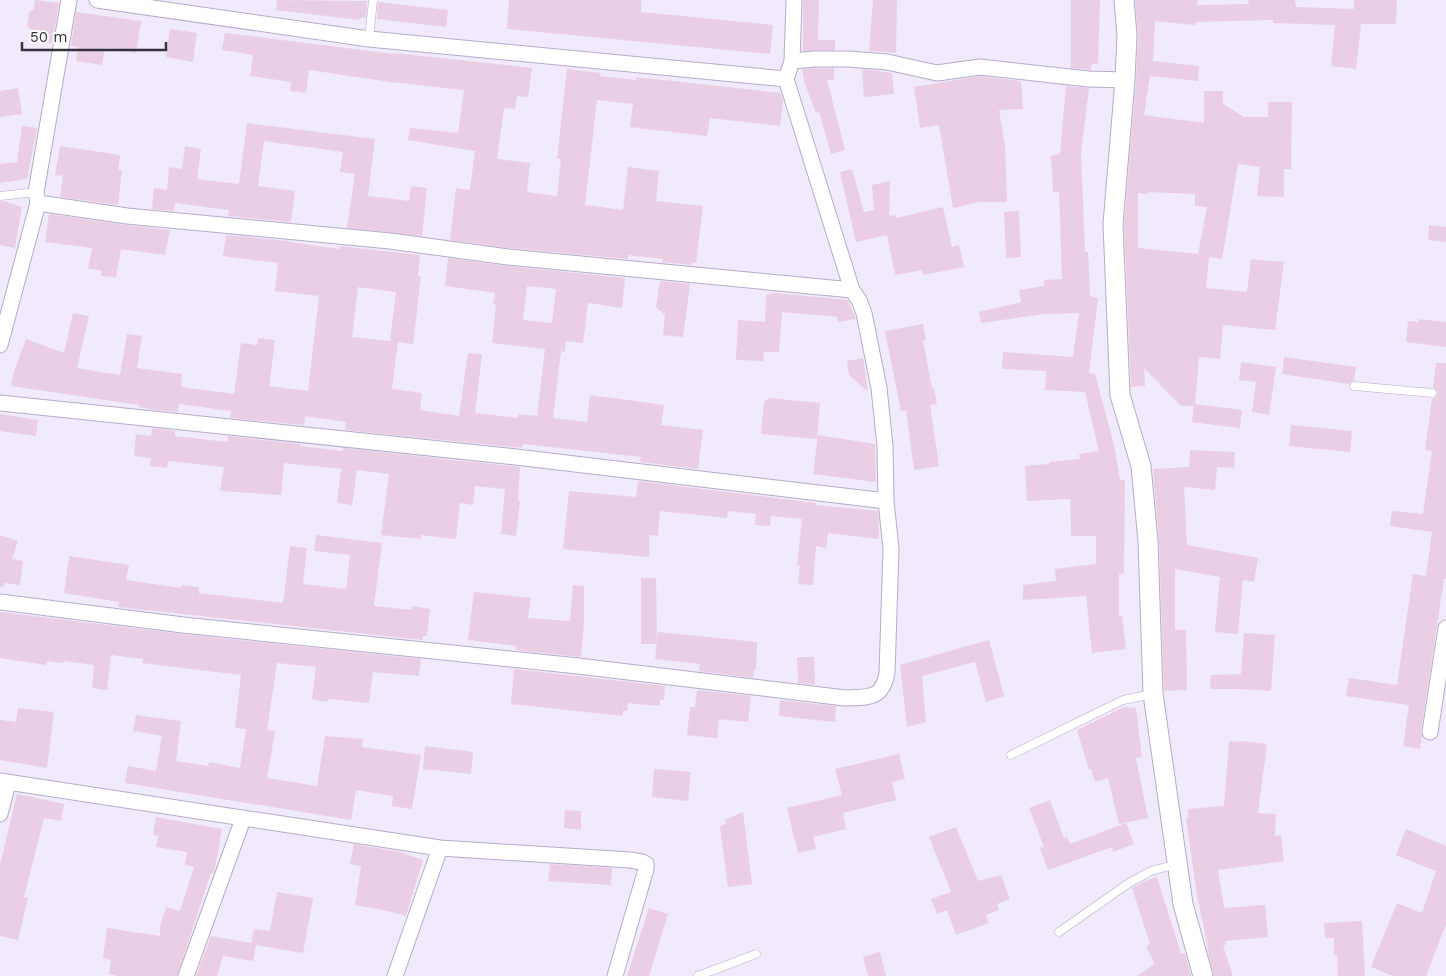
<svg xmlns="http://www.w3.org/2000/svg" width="1446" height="976" font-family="'Work Sans',sans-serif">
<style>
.building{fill:#eacee4;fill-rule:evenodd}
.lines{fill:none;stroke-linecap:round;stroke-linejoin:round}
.service-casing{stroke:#b6acca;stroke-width:9}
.minor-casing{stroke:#b6acca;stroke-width:17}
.tertiary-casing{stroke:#b6acca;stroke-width:21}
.service{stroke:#fff;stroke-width:8}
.minor{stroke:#fff;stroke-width:15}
.tertiary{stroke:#fff;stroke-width:19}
</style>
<rect width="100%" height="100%" fill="#f0eafc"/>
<path class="building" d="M35,0L59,3L52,43L29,40L31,30L27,26L29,12L34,9Z
M277,0L367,1L366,18L361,17L360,20L276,10Z
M509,0H641V12L773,25L770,54L507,29Z
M803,0H819L818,40H835V50L803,51Z
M873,0H897L896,53L869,51Z
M1071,0H1100L1098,64H1092L1091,70L1071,68Z
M1135,0H1197V5L1249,4L1248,0H1295L1296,7L1354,9V0H1397L1396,24H1361L1356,69L1331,66L1335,25L1273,23V20L1196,22L1195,25L1155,21L1153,61L1199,66L1198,81L1150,76L1144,115L1204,123V91H1223V104L1244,117H1268V102H1292L1291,169H1284V197L1257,196L1260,167L1238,164L1222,259L1209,257L1206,288L1247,292L1251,259L1284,262L1275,330L1223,325L1220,359L1199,357L1195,404L1242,410L1240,428L1192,422L1194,406H1181L1144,368L1145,386L1131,387L1124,224L1136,81L1138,35ZM1148,192L1195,194V206L1207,207L1198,254L1138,248V193L1148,194Z
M378,2L448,10L446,27L377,19Z
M76,12L141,21L136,53L105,48L102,65L76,61L78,47L71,46Z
M170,29L197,33L193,62L166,57Z
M225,33L394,54L395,53L532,68L528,97L517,96L515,109L504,108L497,159L530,163L527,192L557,196L561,159H557L567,69L601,73L600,76L636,80V77L781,93L783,102L780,126L710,118L707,136L630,127L633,104L597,100L585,205L623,210L628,167L659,171L656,201L703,206L696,263L692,262V265L662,262L663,259L628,255V259L509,248L450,240L456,188L470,190L475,151L408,140L410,128L458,133L464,90L391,82L309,70L306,93L290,91L291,82L250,76L253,55L222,50Z
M814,68H834V80H827L845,150L831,154L819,112L816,113L804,82L802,69Z
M862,69L892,73L894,94L864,97Z
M980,76L1021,81L1023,109L999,110L1005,146L1007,202H979L953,208L939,125L920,128L914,87Z
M1066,86L1089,88L1081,153L1085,252H1088L1090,296L1098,298L1089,373L1095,374L1114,445L1120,480H1125L1124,573L1119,574V616L1122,615L1126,649L1092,653L1086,596L1023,600V585L1056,581L1055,569L1096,564V536H1071L1070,499L1027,501L1025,466L1049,464V462L1080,459L1079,454L1099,451L1085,392L1045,390L1046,371L1002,369L1003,352L1073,357L1079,313L1045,314L981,323L979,312L1021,302L1019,290L1044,286V280L1062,279L1059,192H1053L1051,156L1060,154Z
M18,88L22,114L0,117V91Z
M247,123L375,139L368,196L409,201L411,186L427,188L422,236L347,228L355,174L340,172L343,152L264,141L258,186L295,191L291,222L228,216L229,210L175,203L174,211L152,209L154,188L167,190L169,167L182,169L185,146L201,149L197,179L239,184Z
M22,126L37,128L27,179L0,183V164L17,162Z
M60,146L120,155L118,169L122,170L118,205L60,197L63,175L55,176Z
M852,169L864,212L874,210L872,185L890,181L889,216L895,215L896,218L943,207L952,247L959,245L964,267L923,275L922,270L895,275L887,235L856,242L840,172Z
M4,201L22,207L15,248L0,245V202Z
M1019,211L1021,257L1006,258L1004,212Z
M49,214L126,225L170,230L165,255L121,249L116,277L101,276V270L88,269L92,248L45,242Z
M1429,225L1446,227V242L1428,240Z
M226,235L289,241V242L339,249L340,246L420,255L418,276L421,277L413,344L390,341L396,292L358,287L352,337L398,342L392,389L422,393L420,410L459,416L468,353L482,354L475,413L518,418L519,414L537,416L545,349L492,343L496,304H493L495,293L445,286L448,258L507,266L625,278L622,308L588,303L583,343L566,341L565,352L561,351L553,418L587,422L590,395L664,405L661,425L703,430L698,469L640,462L641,457L523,444L522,448L345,430L346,422L305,416L304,425L230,418L231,411L179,404L178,412L155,410L139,407V405L11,386L14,371L26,339L64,353L73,313L89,316L77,368L120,375L127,334L142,336L137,368L182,374L181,387L234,394L241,343L257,345L258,338L275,340L269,386L308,391L319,296L275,291L278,263L223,256ZM527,286L556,289L552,323L523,320Z
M660,281L690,284L683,337L663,335L665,315L656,307Z
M774,293L848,300L856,319L838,322L837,317L782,312L779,352H764L763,361L736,360L738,320L765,322L766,295Z
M1419,319L1446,322V347L1406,342L1408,321L1418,322Z
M923,324L926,340L923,341L932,388H934L937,404L930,405L939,466L914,470L906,410L901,411L885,331Z
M1284,357L1356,367L1354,380L1349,384L1282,374Z
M863,358L868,392L849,375L847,361Z
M1241,362L1276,367L1269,415L1252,412L1256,382L1239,380Z
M1436,363H1446V579H1444L1421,731L1422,736L1420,749L1403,746L1409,705L1346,696L1349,678L1397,685L1413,574L1426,576L1432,532L1390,526L1392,511L1423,514L1432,451L1425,450L1432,399L1436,397L1438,393L1433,388Z
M769,398L820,403L817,439L761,434L764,402Z
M0,414L38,420L36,436L0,431Z
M1291,425L1352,431L1350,452L1289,446Z
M152,428L175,431V436L227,442L228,436L300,444V446L343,451V448L520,467L518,501H520L516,536L501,534L505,489L475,486L473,505L460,503L456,539L421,535V539L381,535L389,474L357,470L352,505L337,503L341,469L284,463L281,495L220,491L224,467L168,461L167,468L150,466L151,458L134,456L136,434L151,436Z
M818,435L875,444L876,482L813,474Z
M1190,450L1235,452L1234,468L1217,467L1215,490L1184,487L1187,545L1258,558L1254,582L1243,580L1238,634L1215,632L1220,577L1175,569V630H1186L1187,690L1164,691L1159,541L1153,469L1189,467Z
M638,481L816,503L815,505L878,511L879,539L828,533L826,548L816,546L813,585L798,584L800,566H797L802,519L771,516L770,526L755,525L756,514L728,511L727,518L660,511L658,536L649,535V557L563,549L569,491L636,497Z
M0,535L18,541L12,559L23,561L20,585L5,583L3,587H0Z
M316,535L382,543L374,606L412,610L413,606L430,609L427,636H423V640L118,607L119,602L64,593L69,556L129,565L126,580L181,588L182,585L199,587V593L283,603L290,546L307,548L303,584L346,589L350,555L314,551Z
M641,578H656L657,644H641Z
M573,585L584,586V622L581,657L516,650V646L468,640L474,592L531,598L528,618L570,621Z
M0,612L182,634L421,659L419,676L373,672L369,703L328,699L327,702L312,699L316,667L277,663L267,730L275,731L267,778L317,786L325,736L363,739L362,747L421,755L412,809L392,806L393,796L356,790L351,820L125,783L128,766L156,771L162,736L133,731L136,715L181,721L176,761L208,766L209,762L240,768L246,729L235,728L241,675L142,663L143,659L111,655L107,690L92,688L94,665L64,661L63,663L47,661L46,665L0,658Z
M658,632L757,642L756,670H754L753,678L699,671L700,664L655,659Z
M1244,633L1275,635L1271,691L1240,689H1210L1211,675L1241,674Z
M989,640L1004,696L986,702L975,662L922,676L926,722L907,727L900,665Z
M797,657H814L815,685L798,683Z
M514,669L665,686L664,700L660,699V706L628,703L627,711H623V716L511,704Z
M697,690L751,696L748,722L719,719L717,738L687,735L690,707H695Z
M780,700L836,706L835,722L779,716Z
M1124,707L1136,708L1142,757L1136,758L1148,818L1119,824L1108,778L1095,782L1091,769L1089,770L1077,730Z
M18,708L54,712L47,768L0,760V720L16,722Z
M1229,741L1241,742V741L1267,744L1258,813L1276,814L1275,836L1281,835L1284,861L1218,870L1224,908L1265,905L1268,937L1225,941L1226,944L1223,945L1233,976H1214L1207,948H1208L1197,895L1186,819L1188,817V809L1224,806Z
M425,746L473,752L471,774L423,769Z
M899,754L905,779L892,782L896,800L843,813L846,829L813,837L816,849L798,853L787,808L842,795L835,769Z
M654,769L691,772L688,801L652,797Z
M17,794L64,804L61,821L44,818L24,897L28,898L18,940L0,936V865Z
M1050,800L1064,838L1067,837L1070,844L1126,823L1134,844L1113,852L1112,847L1048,870L1040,848L1044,847L1029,808Z
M565,810L581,811V830L564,828Z
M743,812L752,884L728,887L720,826L726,824L725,820Z
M156,817L222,829L215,868L213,874L211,873L177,976H118L109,974L111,960L103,958L107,928L160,936V926L166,907L180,911L194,867L185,865L187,852L156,847L158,836L153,835Z
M956,827L978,881L1001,875L1010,899L997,904L999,910L986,915L989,923L956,935L947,910L937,914L931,899L951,892L929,837Z
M1406,829L1446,846V924L1426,976H1393L1371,967L1397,903L1422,913L1436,871L1396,855Z
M354,844L400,852L423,860L406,916L388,911L355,905L361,866L350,864Z
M550,864L612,868L611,885L548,881Z
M1157,877L1181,954L1185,953L1191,976H1137L1155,964L1146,947L1150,944L1132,888L1145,881Z
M277,892L313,898L303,953L256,945L253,961L223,956L217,976H196L211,936L251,943L254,929L270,931Z
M649,908L668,914L649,976H627Z
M1362,921L1365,976H1338L1337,955H1334V938H1325L1324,923Z
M880,952L886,976H868L863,957Z"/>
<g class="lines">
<defs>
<path id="service" d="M369,39L373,0
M0,196L36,192
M1354,386L1432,393
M1011,755L1123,700L1153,694
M1059,932L1129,883L1151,871L1177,864
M698,976L756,954"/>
<path id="minor" d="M792,61L794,0
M786,79L792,61L814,59H849L887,62L937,73L980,67L1088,79L1125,80
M38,203L127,216L390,241L508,257L852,290
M0,345L38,203L36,192L69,0
M0,403L516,457L886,501L885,446L879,388L864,313L859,300L852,290L786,79L369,39L97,0
M0,602L183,625L578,666L845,698C868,697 882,700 887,673L891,549L886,501
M1430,732L1446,628
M0,781L440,848L630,860L642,862L646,864V869L615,976
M0,814L8,783
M186,976L243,819
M395,976L440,848"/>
<path id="tertiary" d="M1124,0L1127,35L1125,80L1113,224L1120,395L1141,466L1148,541L1153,694L1183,904L1203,976"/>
</defs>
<use href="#service" class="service-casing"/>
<use href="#minor" class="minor-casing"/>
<use href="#tertiary" class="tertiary-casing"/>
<use href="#service" class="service"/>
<use href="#minor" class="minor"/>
<use href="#tertiary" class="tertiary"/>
</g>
<path d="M22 42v8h144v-8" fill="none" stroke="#36323e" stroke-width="2.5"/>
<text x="30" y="42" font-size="15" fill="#36323e" stroke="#fafafa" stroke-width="4" paint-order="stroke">50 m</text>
</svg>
